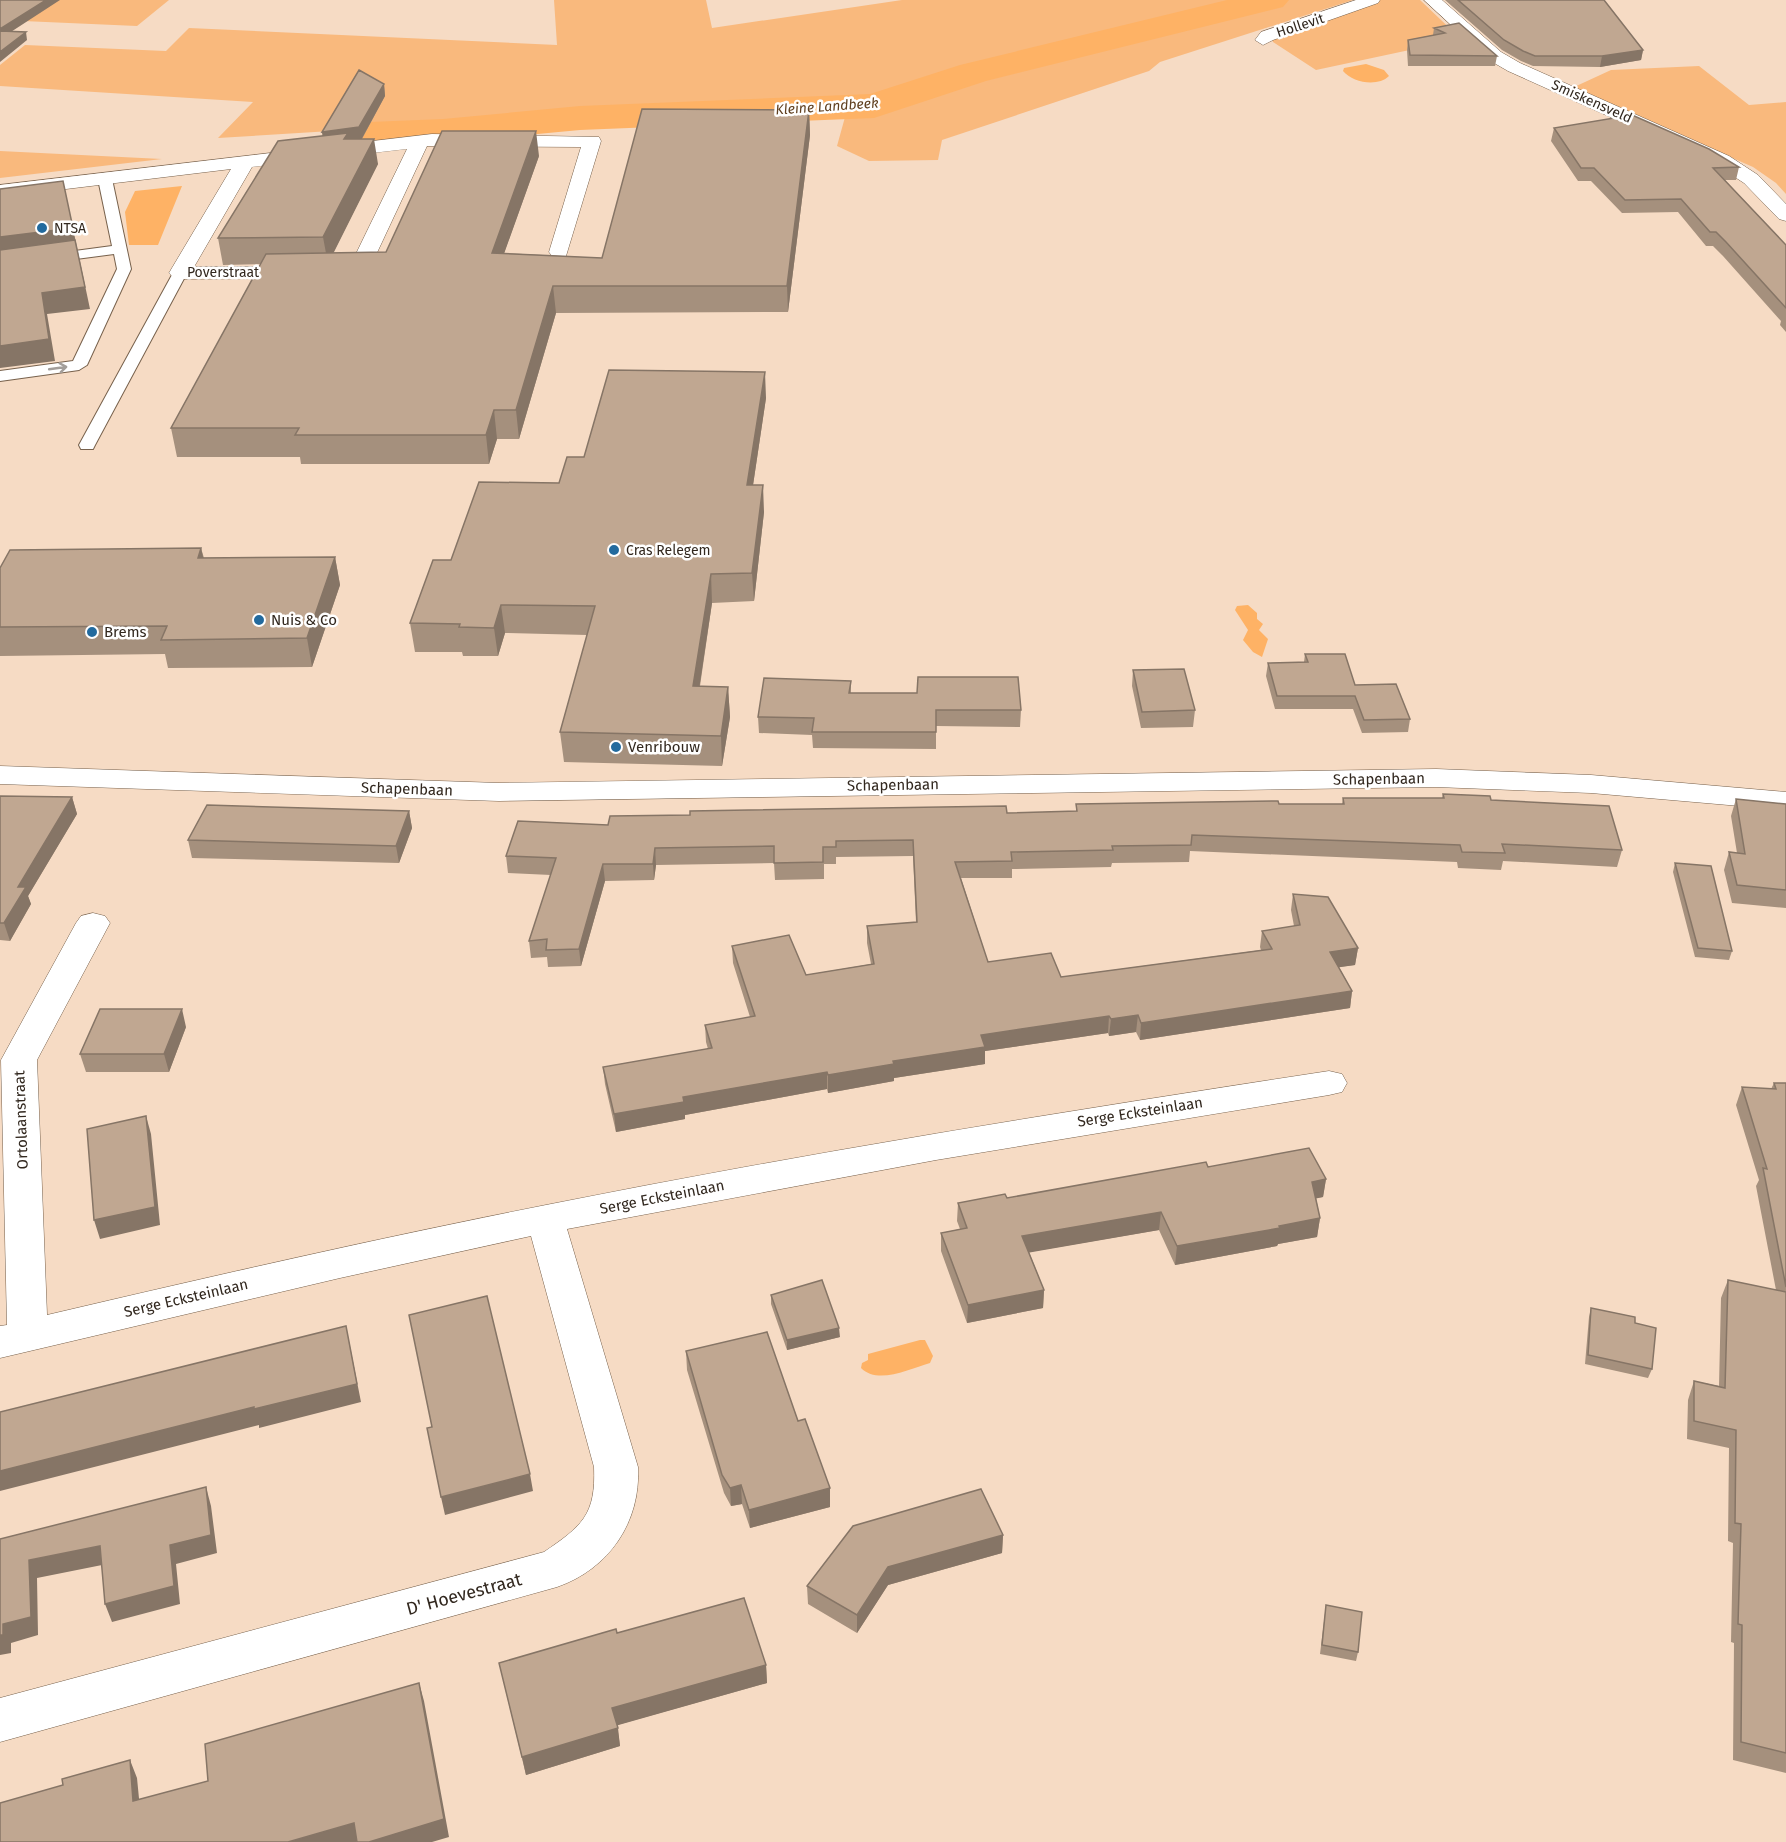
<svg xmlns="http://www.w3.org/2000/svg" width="1786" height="1842" font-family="'Fira Sans',sans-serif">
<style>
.green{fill:#f9b97d}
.water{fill:#feb265}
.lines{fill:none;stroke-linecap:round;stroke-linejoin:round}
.river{fill:#feb265;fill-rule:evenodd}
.service-casing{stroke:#77614c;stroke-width:2}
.minor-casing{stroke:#77614c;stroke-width:1}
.service{fill:#fff;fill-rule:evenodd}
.minor{fill:#fff;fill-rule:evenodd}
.wall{fill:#a5907d}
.shaded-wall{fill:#867566}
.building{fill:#c0a791;stroke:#867566;stroke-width:1.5}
.oneway{stroke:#a39e9a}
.poi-dot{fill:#226a9e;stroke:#fff;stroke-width:2}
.labels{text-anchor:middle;stroke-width:5;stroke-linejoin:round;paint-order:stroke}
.far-street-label{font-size:14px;fill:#32281f;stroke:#fff}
.far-water-label{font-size:14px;font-style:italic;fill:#604020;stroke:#fff}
.far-poi-label{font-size:14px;fill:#32281f;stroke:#fff;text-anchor:start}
.poi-label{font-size:15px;fill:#32281f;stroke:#fff;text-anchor:start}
.street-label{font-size:15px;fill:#32281f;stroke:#fff}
.near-street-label{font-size:18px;fill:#32281f;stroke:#fff}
</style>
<rect width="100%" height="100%" fill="#f6dbc4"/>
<path class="green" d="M0,0H169L137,26L0,20Z
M554,0H706L712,28L902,0H1353L1160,62L1149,71L942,140L938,160L869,161L837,146L850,99L218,138L253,102L0,86V65L25,45L166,51L189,28L557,45Z
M1380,0H1420L1461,39L1316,70L1273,42L1272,39Z
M1699,66L1749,105L1786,102V194L1776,183L1753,167L1572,88L1611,70Z
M0,151L162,159L0,178Z"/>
<path class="water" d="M1366,64L1384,70L1389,76C1378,87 1353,83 1343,71L1344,68Z
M182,186L158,245H129L125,212L135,191Z
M1248,605L1257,613V619L1263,624L1259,630L1268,639L1262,657L1253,652L1243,640L1248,630L1235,610L1237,606Z
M920,1340H925L933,1356L930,1363C909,1369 878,1385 861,1368L862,1363L868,1360V1354Z"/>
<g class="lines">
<path class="river" d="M1227,0H1289L1283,7L986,81L874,118L580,130L443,143L370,146L356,143L350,134L356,125L370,122L443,119L580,106L870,94L960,65Z"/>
<defs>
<path id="service" d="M105,175L112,179L131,269L87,365L79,370L0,381V371L73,361L117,269L114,254L0,269V261L112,246L98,179Z
M180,269L187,273L95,445L93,449H81L79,445L173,273Z"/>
<path id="minor" d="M1356,0H1380L1378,3L1273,40L1263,45L1255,40L1261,32Z
M1424,0H1442L1501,52L1520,63L1729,156L1758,175L1786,204V221L1779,219L1744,183L1715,164L1508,71L1489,60Z
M432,134L599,137L601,141L566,256L559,258L552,256L549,252L581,147L427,146L368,272L364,276L357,278L180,279L173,277L169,273L231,169L0,197V185ZM407,149L350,266L194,267L252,167Z
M0,766L499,783L1436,769L1591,775L1786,792V810L1591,793L1436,787L499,801L0,784Z
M93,913L105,916L110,923L37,1060L47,1315C213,1276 379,1238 546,1205C806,1153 1067,1111 1329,1071L1342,1074L1347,1083L1342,1092L1329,1095L936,1160L567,1229L638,1467C641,1522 609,1569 557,1587L0,1742V1698L544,1552C582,1526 596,1515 594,1467L531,1236L340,1278L0,1358V1326L7,1325L1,1060L76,923L81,916Z"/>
</defs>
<use href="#service" class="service-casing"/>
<use href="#minor" class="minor-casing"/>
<use href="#service" class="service"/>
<use href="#minor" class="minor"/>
</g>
<path class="wall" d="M1445,0H1604L1643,50L1641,60L1600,67L1533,66L1521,61L1502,50Z
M1434,28L1497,56L1495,66H1408L1407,50L1408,40L1433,35Z
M384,84L385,96L362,139L378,164L333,253L386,252L539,156L504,253L602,258L809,110L810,135L788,312L556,313L519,439H497L489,464H301L300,457H177L171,428L261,264L223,265L218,238L323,136L322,132Z
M1554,128L1739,167L1736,180H1725L1786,245V332L1780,325L1781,321L1723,256L1713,246H1706L1678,212L1622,213L1591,181H1578L1551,141Z
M766,398L753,485L764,512L754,601L712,603L700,686L728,687L730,717L722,766L564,762L560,732L587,635L505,633L498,656H463L462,652H415L410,623L451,560L559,483L584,457Z
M201,548L204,558L335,557L340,585L312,667L168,668L165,654L0,656V568Z
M1305,654L1410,719L1408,732L1362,733L1353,709H1275L1266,676L1268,663L1304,662Z
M1133,670L1195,710L1193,727L1141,728L1132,686Z
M851,681V693L1021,710L1020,727L936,726V749L813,748L812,735L759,733L758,717Z
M1443,794L1491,800L1622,850L1617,867L1503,861L1501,870L1458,868L1457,862L1190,851L1189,862L1112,863L1111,867L1012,869V878H961L988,962L1061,977L1261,950L1260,947L1262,931L1294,926L1291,910L1293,894L1358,948L1355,965L1339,967L1352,991L1350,1008L1140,1040L1136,1032L1109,1036L1108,1033L985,1051V1064L894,1078V1081L828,1093L827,1089L685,1115V1119L616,1132L605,1084L603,1067L708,1049L706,1042L705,1025L750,1017L733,963L732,946L806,975L871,964L867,943V926L916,922L913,856L836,857V864H824V879L775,880L774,863L656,865L654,880L605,881L581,966L548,967L547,957L531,958L529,941L551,875L508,873L506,856L608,825L1007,813L1076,812V804H1342L1343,798H1442Z
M0,796L72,797L77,814L28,896L31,904L10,941L0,940Z
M1736,799L1786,804V908L1732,903L1724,870L1729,852L1737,853L1731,816Z
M409,811L412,828L399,863L192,858L188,840Z
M1675,863L1732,951L1729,960L1695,957L1673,872Z
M186,1027L169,1072H86L80,1054Z
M1774,1083H1786V1773L1733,1760L1734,1643L1731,1642L1733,1543L1728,1541L1729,1448L1687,1439L1688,1400L1694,1381L1719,1386L1721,1298L1728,1280L1776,1290L1756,1186L1759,1180L1736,1105L1742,1087L1771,1089Z
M1208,1167L1326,1179L1323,1197L1316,1198L1320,1218L1317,1237L1278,1244L1277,1246L1175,1265L1159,1230L1029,1252L1044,1290L1043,1308L967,1323L941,1251V1233L960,1229L957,1221L958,1203L1007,1198Z
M771,1295L840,1337L787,1350L771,1304Z
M1591,1308L1635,1323L1652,1369L1648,1378L1585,1364L1589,1317Z
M686,1351L798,1421L830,1488V1507L750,1528L742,1504L731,1506L724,1493L687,1370Z
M1003,1535L1002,1553L888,1585L857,1633L808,1604L807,1586Z
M1326,1605L1358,1652L1356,1661L1320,1654Z
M617,1633L766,1665L767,1683L617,1725L620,1746L526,1775L499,1663Z"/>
<path class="shaded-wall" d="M46,0H60L0,39V29Z
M26,32L27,40L0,62V52Z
M1643,50L1641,60L1600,67L1602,56Z
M384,84L385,96L361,140L324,144L322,132Z
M809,110L810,135L788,312L787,286Z
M536,131L539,156L495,279L492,253Z
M374,139L378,164L328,264L323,237Z
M63,181L90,309L47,314L55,361L0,368V237Z
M553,286L556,313L519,439L516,410Z
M765,372L766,398L749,512L747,485Z
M494,410L497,439L489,464L486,435Z
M763,485L764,512L754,601L752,573Z
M201,548L207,575L198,558Z
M335,557L340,585L312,667L307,638Z
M711,574L712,603L695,716L693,686Z
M501,605L505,633L498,656L494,628Z
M728,687L730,717L722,766L721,736Z
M72,797L77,814L28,896L31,904L10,941L4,923L18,887Z
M409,811L412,828L399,863L396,846Z
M655,848L656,865L654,880L653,864Z
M603,864L605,881L581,966L579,949Z
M1358,948L1355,965L1327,969L1330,952Z
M1352,991L1350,1008L1140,1040L1141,1023Z
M182,1009L186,1027L169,1072L164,1054Z
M1138,1015L1136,1032L1109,1036L1111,1019Z
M1109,1016L1108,1033L985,1051V1064L894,1078V1081L828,1093V1075L893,1061L981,1035Z
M827,1072V1089L685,1115V1119L616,1132L614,1114L683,1097Z
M146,1116L151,1134L160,1225L100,1239L94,1220Z
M1326,1179L1323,1197L1309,1200L1312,1182Z
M1161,1212L1159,1230L1021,1254L1022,1236Z
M1320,1218L1317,1237L1278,1244L1277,1246L1175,1265L1177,1246Z
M1044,1290L1043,1308L967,1323L968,1305Z
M346,1326L361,1402L259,1428V1425L0,1491V1471Z
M839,1328L840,1337L787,1350V1340Z
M530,1474L533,1491L445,1515L441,1497Z
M741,1485L742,1504L731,1506L730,1488Z
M206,1487L211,1506L217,1553L176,1564L180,1604L112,1622L105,1604L170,1545Z
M830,1488V1507L750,1528L749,1510Z
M1003,1535L1002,1553L888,1585L857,1633V1615L888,1567Z
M100,1546L107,1564L37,1578L38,1635L11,1643V1653L0,1655V1635L3,1624L29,1560Z
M766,1665L767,1683L615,1726L612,1708Z
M419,1683L424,1701L449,1837L432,1842H369Z
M618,1728L620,1746L526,1775L522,1757Z
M130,1760L137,1778L141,1819L133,1801Z
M354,1823L359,1841L356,1842H288Z"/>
<path class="building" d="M0,0H46L0,29Z
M1458,0H1604L1643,50L1602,56H1535L1523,51L1504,40Z
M1459,23L1497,56L1410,55L1408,40L1445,33L1434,28Z
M0,31L26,32L0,52Z
M359,70L384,84L359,127L322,132Z
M642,109L809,110L787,286H553L516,410H494L486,435H295L299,428H171L266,254L386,252L442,131H536L492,253L602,258Z
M1632,115L1709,149L1739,167L1713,168L1786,245V308L1726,242L1716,232H1710L1681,199L1625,200L1594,168H1581L1554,128Z
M348,133L344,139H374L323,237L218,238L278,141Z
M63,181L73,228L0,237V189Z
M75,240L85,287L42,293L49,339L0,346V250Z
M609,370L765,372L747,485H763L752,573L711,574L693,686L728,687L721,736L560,732L595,606L501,605L494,628L459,627L460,624L410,623L433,560H451L479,482L559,483L567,457H584Z
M201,548L198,558L335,557L307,638L161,640L167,626L0,627V568L10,550Z
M1305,654H1345L1355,685L1396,684L1410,719L1364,720L1355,696H1277L1268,663L1308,662Z
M1184,669L1195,710L1142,712L1133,670Z
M918,677H1018L1021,710H936V732H812L814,718L758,717L764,678L851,681L849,693H917Z
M1443,794L1490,796L1491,800L1609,806L1622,850L1502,844L1505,853L1462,852L1460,845L1192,835L1191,845L1112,846L1113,850L1011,852L1012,861L955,862L988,962L1051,953L1061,977L1272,949L1262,931L1300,925L1293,894L1328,897L1358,948L1330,952L1352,991L1141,1023L1138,1015L1111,1019L1109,1016L981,1035L985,1047L893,1061L894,1064L828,1075L827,1072L683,1097L684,1102L614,1114L603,1067L712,1048L705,1025L755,1016L732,946L789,935L806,975L874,964L867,926L917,922L913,840L836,841V847H823V862L774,863V846L655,848L653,864H603L579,949L546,950L547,939L529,941L556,858L506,856L518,821L608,825L610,816L690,815V811L1006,806L1007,813L1077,811L1076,804L1278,801L1279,804H1344L1343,798H1444Z
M0,796L72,797L18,887H26L4,923H0Z
M1736,799L1786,804V890L1737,885L1729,852L1745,854Z
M207,805L409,811L396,846L188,840Z
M1675,863L1711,866L1732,951L1698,948Z
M100,1009H182L164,1054H80Z
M1774,1083H1786V1287L1763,1168L1767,1169L1742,1087L1776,1089Z
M146,1116L155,1207L94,1220L87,1129Z
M1309,1148L1326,1179L1312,1182L1320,1218L1279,1226L1280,1228L1177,1246L1161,1212L1022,1236L1044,1290L968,1305L941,1233L967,1228L958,1203L1005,1194L1007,1198L1206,1162L1208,1167Z
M822,1280L839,1328L787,1340L771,1295Z
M1728,1280L1786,1292V1753L1741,1742L1742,1625L1738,1624L1741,1524L1735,1523L1736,1430L1694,1421V1381L1725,1388Z
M487,1296L530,1474L441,1497L427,1428L432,1427L409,1315Z
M1591,1308L1635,1317V1323L1656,1328L1652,1369L1588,1355Z
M346,1326L357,1384L254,1409V1407L0,1471V1412Z
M767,1332L798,1421L805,1419L830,1488L749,1510L741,1485L730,1488L722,1475L686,1351Z
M206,1487L211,1535L170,1545L174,1586L105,1604L100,1546L29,1560L31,1617L3,1624V1635H0V1539Z
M981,1489L1003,1535L888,1567L857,1615L807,1586L853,1526Z
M744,1598L766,1665L612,1708L618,1728L522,1757L499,1663L616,1629L617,1633Z
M1326,1605L1362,1612L1358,1652L1322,1645Z
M419,1683L444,1819L369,1842H357L354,1823L288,1842H0V1803L63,1785L62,1779L130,1760L133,1801L208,1781L205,1744Z"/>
<defs><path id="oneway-shaft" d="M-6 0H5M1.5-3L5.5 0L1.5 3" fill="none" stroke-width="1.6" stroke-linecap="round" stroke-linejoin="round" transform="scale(1.5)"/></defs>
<use class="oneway" href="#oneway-shaft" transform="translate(58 368) rotate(-8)"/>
<g class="poi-dot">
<circle cx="42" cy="228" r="6"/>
<circle cx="614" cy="550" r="6"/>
<circle cx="259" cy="620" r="6"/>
<circle cx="92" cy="632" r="6"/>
<circle cx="616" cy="747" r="6"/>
</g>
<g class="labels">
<g class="far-street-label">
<text transform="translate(1300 25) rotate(-18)" y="5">Hollevit</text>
<text transform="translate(1592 101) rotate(24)" y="5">Smiskensveld</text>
<text x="223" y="277">Poverstraat</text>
</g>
<g class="far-water-label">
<text transform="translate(827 106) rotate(-4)" y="5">Kleine Landbeek</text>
</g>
<g class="far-poi-label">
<text x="54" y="233">NTSA</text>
<text x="626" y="555">Cras Relegem</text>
</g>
<g class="poi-label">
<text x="271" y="625">Nuis &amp; Co</text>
<text x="104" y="637">Brems</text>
<text x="628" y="752">Venribouw</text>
</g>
<g class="street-label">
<text transform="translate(1379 779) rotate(-1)" y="5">Schapenbaan</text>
<text transform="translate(893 785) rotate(-1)" y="5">Schapenbaan</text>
<text transform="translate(407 789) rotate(2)" y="5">Schapenbaan</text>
<text transform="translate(1140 1112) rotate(-9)" y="5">Serge Ecksteinlaan</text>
<text transform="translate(21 1120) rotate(-92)" y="5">Ortolaanstraat</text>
<text transform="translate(662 1197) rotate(-11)" y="5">Serge Ecksteinlaan</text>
<text transform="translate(186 1298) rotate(-13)" y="5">Serge Ecksteinlaan</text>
</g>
<g class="near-street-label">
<text transform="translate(464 1594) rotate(-15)" y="6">D' Hoevestraat</text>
</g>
</g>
</svg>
